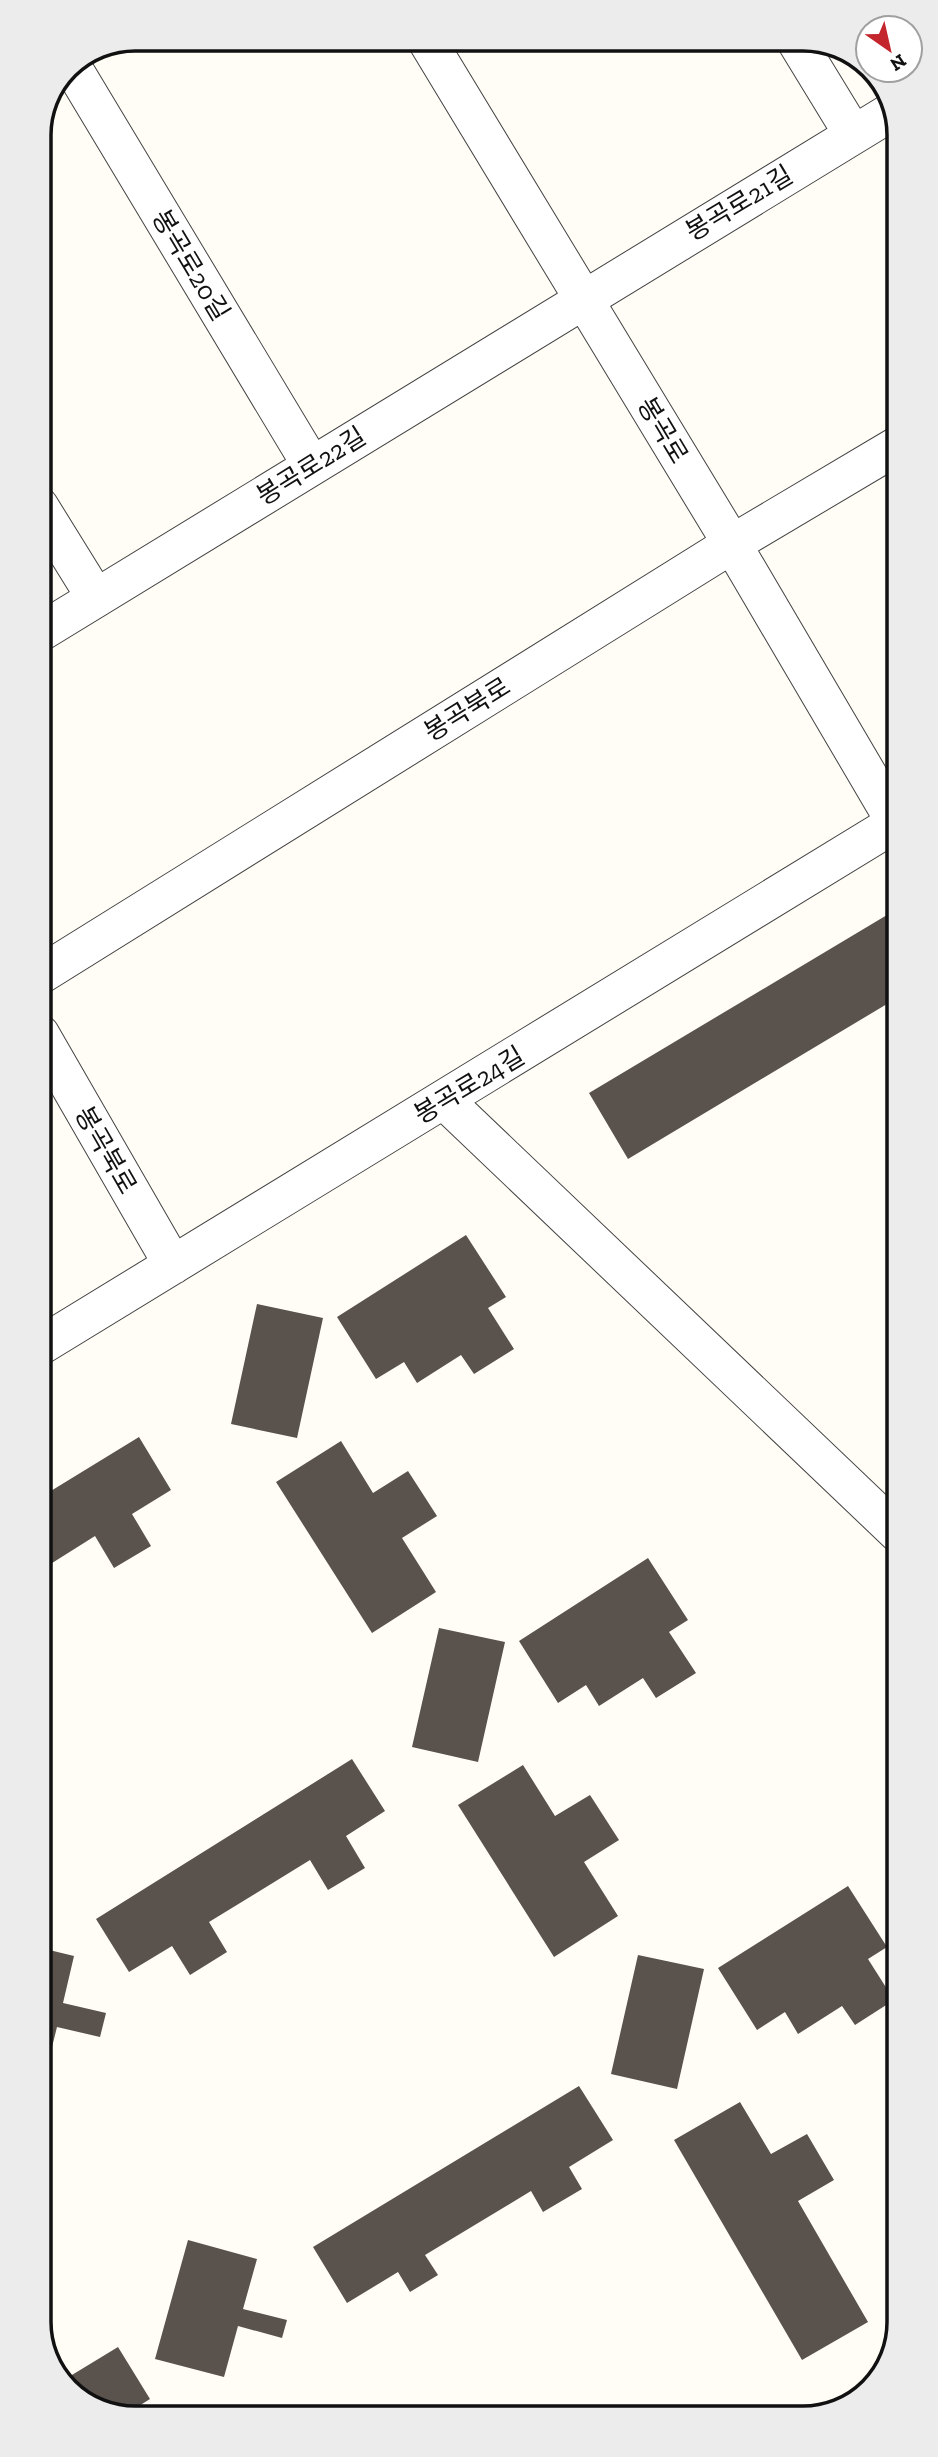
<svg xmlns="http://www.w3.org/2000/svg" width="938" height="2457" font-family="'Zilla Slab','Noto Sans KR',serif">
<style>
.building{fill:#5a524d}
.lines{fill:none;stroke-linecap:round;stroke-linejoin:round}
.minor-casing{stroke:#444;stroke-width:40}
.minor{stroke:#fff;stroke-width:38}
.labels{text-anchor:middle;stroke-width:7;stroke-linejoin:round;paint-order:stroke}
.street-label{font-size:26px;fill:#111;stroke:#fff}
.rim{fill:none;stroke:#111;stroke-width:3.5}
</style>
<rect width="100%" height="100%" fill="#fffdf5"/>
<path class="building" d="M897,909V998L628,1159L589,1093Z
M466,1235L506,1297L488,1308L514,1349L474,1374L461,1355L417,1383L404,1362L376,1379L337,1317Z
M257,1304L323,1318L297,1438L231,1424Z
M898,1390V1415L886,1402Z
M139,1437L171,1490L132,1514L151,1546L114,1568L95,1536L41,1570V1497Z
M341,1441L373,1493L408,1471L437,1516L402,1538L436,1592L372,1633L276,1482Z
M648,1558L688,1620L669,1632L696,1673L656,1698L643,1678L599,1706L586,1685L558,1703L519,1641Z
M439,1628L505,1642L478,1762L412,1747Z
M352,1759L385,1811L346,1836L365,1868L328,1890L310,1860L209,1922L227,1952L190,1975L172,1946L129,1972L96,1919Z
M523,1765L555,1816L590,1795L619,1840L584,1862L618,1916L554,1957L458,1805Z
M848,1886L887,1947L868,1959L894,2000L855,2025L842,2006L798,2034L785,2012L757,2030L718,1968Z
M41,1948L74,1956L63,2003L106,2013L100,2037L57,2027L48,2063L41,2062Z
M638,1955L704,1969L677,2089L611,2074Z
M579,2086L613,2140L569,2167L582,2189L543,2212L531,2191L425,2255L438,2275L410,2292L398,2272L347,2303L313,2247Z
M740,2102L771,2154L807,2134L834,2180L798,2201L868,2322L802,2360L674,2140Z
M188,2240L257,2259L243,2309L287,2320L282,2338L238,2326L224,2377L155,2359Z
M118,2347L150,2399L123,2416L71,2395L62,2381Z"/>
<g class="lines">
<defs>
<path id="minor" d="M426,39L732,544L896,823
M795,39L853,134
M71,65L312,466
M39,506L96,598
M39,633L896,109
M40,975L732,544L897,446
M40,1034L173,1265
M444,1100L898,1533
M40,1346L897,822"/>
</defs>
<use href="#minor" class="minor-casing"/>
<use href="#minor" class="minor"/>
</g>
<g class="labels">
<g class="street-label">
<text transform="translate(739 203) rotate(-31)" y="9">봉곡로21길</text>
<text transform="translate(191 265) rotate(59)" y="9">봉곡로20길</text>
<text transform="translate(663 430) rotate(59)" y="9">봉곡로</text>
<text transform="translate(311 466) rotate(-32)" y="9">봉곡로22길</text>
<text transform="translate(467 709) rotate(-32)" y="9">봉곡북로</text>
<text transform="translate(469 1085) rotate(-31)" y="9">봉곡로24길</text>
<text transform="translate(106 1150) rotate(60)" y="9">봉곡북로</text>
</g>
</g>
<path d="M0 0H938V2457H0ZM135 51H803A84 84 0 0 1 887 135V2322A84 84 0 0 1 803 2406H135A84 84 0 0 1 51 2322V135A84 84 0 0 1 135 51Z" fill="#ececec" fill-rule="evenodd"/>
<path class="rim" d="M135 51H803A84 84 0 0 1 887 135V2322A84 84 0 0 1 803 2406H135A84 84 0 0 1 51 2322V135A84 84 0 0 1 135 51Z"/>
<g transform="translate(889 49) rotate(146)"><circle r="33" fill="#ffffff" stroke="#a0a0a0" stroke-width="2"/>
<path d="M0-5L12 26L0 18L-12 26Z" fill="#c4262e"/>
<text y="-10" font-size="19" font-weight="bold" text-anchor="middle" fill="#111111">N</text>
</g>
</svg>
